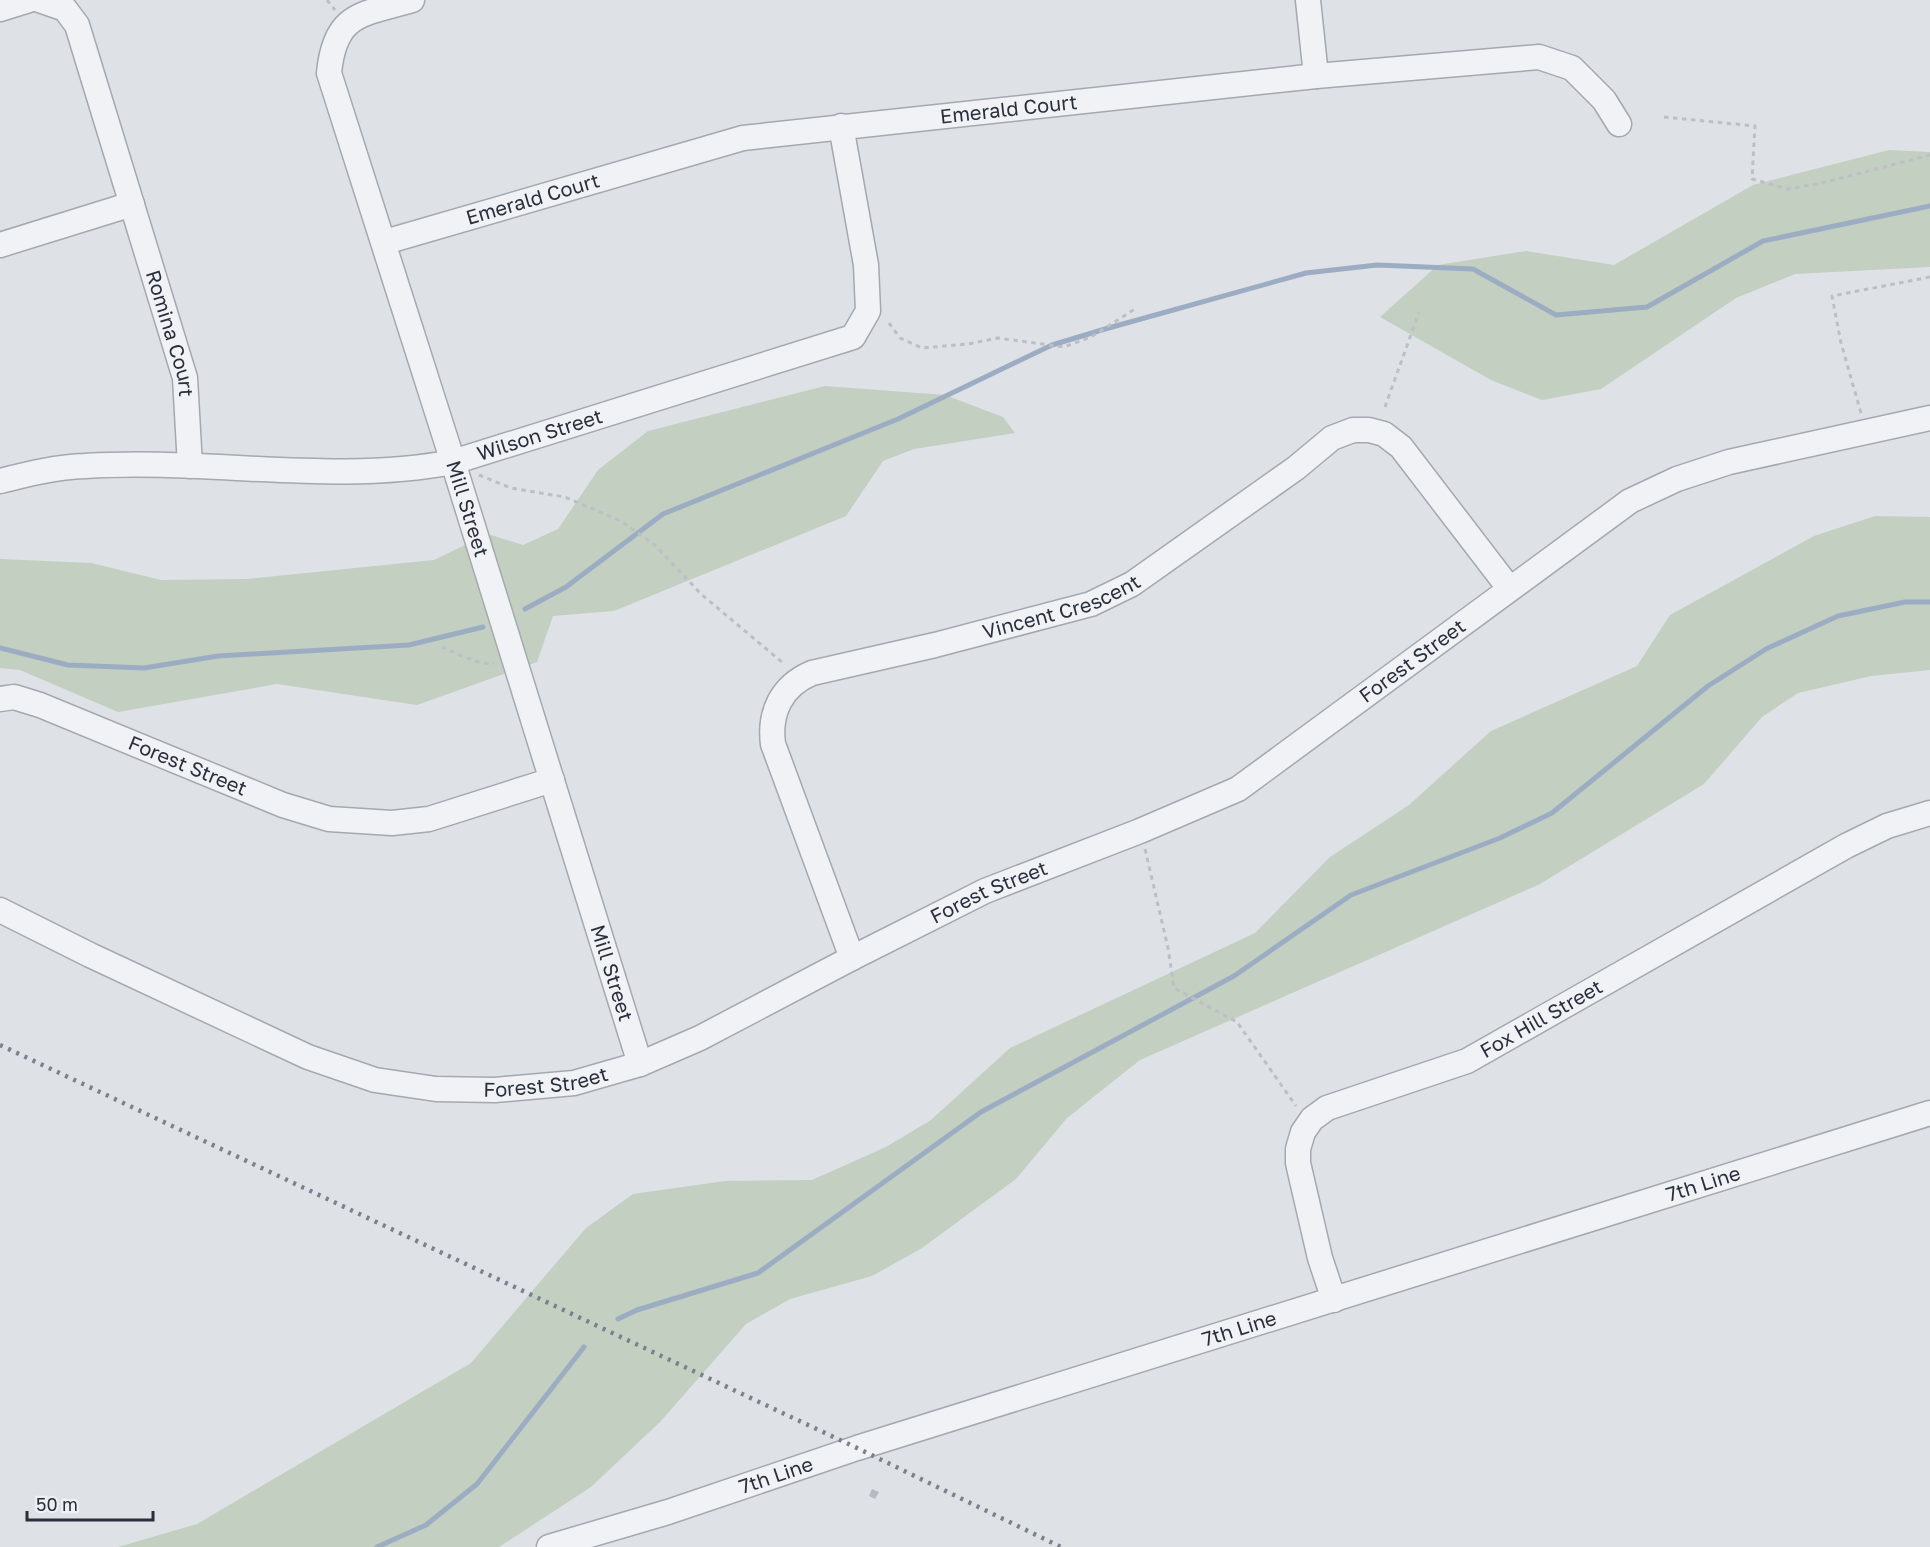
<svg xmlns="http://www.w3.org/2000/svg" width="1930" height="1547" font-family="'Golos Text',sans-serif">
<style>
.green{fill:#c3cfc0}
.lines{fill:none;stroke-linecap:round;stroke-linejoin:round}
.stream{stroke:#9cadc3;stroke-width:5}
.building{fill:#b6bac3}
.minor-casing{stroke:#a4a8b0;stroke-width:27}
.path{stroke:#bcbfc5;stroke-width:3;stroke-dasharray:4.5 4.5;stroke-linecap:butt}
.minor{stroke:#f0f2f5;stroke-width:24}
.rail{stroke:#79808e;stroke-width:4.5;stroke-dasharray:3 6;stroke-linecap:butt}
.labels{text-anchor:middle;stroke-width:6;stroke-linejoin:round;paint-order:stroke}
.street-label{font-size:20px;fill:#292f3c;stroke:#edf0f4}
</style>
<rect width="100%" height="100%" fill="#dee1e6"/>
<path class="green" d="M1889,150L1930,152V267L1795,274L1736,298L1601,389L1542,400L1491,380L1380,317L1438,265L1526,251L1614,265L1753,185Z
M825,386L945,395L1003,417L1015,433L914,449L883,461L846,516L614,611L553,616L537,662L417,705L277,684L118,712L20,670L0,668V559L91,563L161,580L247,579L434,560L488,534L523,545L558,529L598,470L648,431Z
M1875,516L1930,517V670L1871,676L1798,693L1762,717L1704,784L1540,884L1140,1060L1067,1118L1016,1179L922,1248L872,1276L790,1299L746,1324L660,1422L591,1487L499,1547H118L197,1524L471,1363L586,1228L633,1194L725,1181L812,1180L886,1147L931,1120L1010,1048L1255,933L1330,857L1409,805L1491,731L1637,666L1670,615L1814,536Z"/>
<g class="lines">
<path class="stream" d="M525,609L566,587L663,514L898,419L1052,345L1105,329L1306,273L1377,265L1473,269L1556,315L1647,307L1763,241L1930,206
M0,648L68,665L144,668L218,656L409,645L483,627
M618,1319L637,1310L758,1273L981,1112L1234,976L1351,895L1500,838L1552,813L1708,686L1766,649L1838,616L1905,602H1930
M377,1547L426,1525L477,1484L584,1347"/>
</g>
<path class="building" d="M872,1489L879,1492L875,1499L869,1496Z"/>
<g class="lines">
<defs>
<g id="minor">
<path id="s1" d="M39,0L65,9L77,25L185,378L190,466"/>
<path id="s2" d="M412,0C362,15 335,12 329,73L453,462L640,1064"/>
<path d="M1308,0L1316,76"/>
<path d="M0,9L29,0"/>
<path id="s3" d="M385,242L743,138L1316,76L1539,57L1572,68L1604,100L1619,124"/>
<path d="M0,245L132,204"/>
<path id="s4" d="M0,481C28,474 56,467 85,466C208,458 332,485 453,462L853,337L868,311L866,265L841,126"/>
<path id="s5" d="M0,699L14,697L40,705L283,805L329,819L392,823L429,819L552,780"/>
<path id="s6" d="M0,910L90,955L308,1057L375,1080L436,1089L495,1090L574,1083L640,1064L700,1038L852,958L985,891L1140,831L1238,789L1630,501L1677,479L1729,462L1930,418"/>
<path id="s7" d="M852,958L773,744C769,713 781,686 812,673L935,645L1091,604L1132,584L1296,468L1332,438L1353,430H1369L1384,434L1401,447L1509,588"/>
<path id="s8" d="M1334,1300L1320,1258L1298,1163V1149L1303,1132L1312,1119L1327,1108L1467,1061L1846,846L1887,826L1930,813"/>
<path id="s9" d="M549,1547L668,1512L857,1448L1930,1113"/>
</g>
</defs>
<use href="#minor" class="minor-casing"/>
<path class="path" d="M327,0L335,10
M1664,117L1755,126L1752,179L1788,189L1826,182L1930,155
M889,323L900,338L922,348L968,344L998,338L1064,347L1091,337L1135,309
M1385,407L1419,312
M1861,413L1841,343L1832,296L1930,277
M479,475L511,488L565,497L621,521L656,546L701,594L783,663
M442,647C454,652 480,666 494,663
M1145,849L1168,948L1174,988L1237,1022L1296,1106"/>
<use href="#minor" class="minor"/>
<path class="rail" d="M0,1045L857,1448L1061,1547"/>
</g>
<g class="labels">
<g class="street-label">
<text dy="7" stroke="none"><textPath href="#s3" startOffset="640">Emerald Court</textPath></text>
<text dy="7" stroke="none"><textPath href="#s3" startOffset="154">Emerald Court</textPath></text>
<text dy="7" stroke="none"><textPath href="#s1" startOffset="370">Romina Court</textPath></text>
<text dy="7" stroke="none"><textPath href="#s4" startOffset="546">Wilson Street</textPath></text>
<text dy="7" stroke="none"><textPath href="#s2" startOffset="580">Mill Street</textPath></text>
<text dy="7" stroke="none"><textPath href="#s7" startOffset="574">Vincent Crescent</textPath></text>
<text dy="7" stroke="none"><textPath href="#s6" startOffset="1556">Forest Street</textPath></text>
<text dy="7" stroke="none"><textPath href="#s5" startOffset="201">Forest Street</textPath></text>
<text dy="7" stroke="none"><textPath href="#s6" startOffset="1070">Forest Street</textPath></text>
<text dy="7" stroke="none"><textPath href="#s2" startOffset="1066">Mill Street</textPath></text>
<text dy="7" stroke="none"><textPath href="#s8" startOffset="441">Fox Hill Street</textPath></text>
<text dy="7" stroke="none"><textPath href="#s6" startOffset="584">Forest Street</textPath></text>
<text dy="7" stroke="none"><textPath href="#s9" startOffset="1210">7th Line</textPath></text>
<text dy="7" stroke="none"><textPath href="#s9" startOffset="724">7th Line</textPath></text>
<text dy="7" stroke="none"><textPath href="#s9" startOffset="238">7th Line</textPath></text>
</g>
</g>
<path d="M27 1511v9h126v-9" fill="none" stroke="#292f3c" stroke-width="3"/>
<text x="36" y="1511" font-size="18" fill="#292f3c" stroke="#edf0f4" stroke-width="4.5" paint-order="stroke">50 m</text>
</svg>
